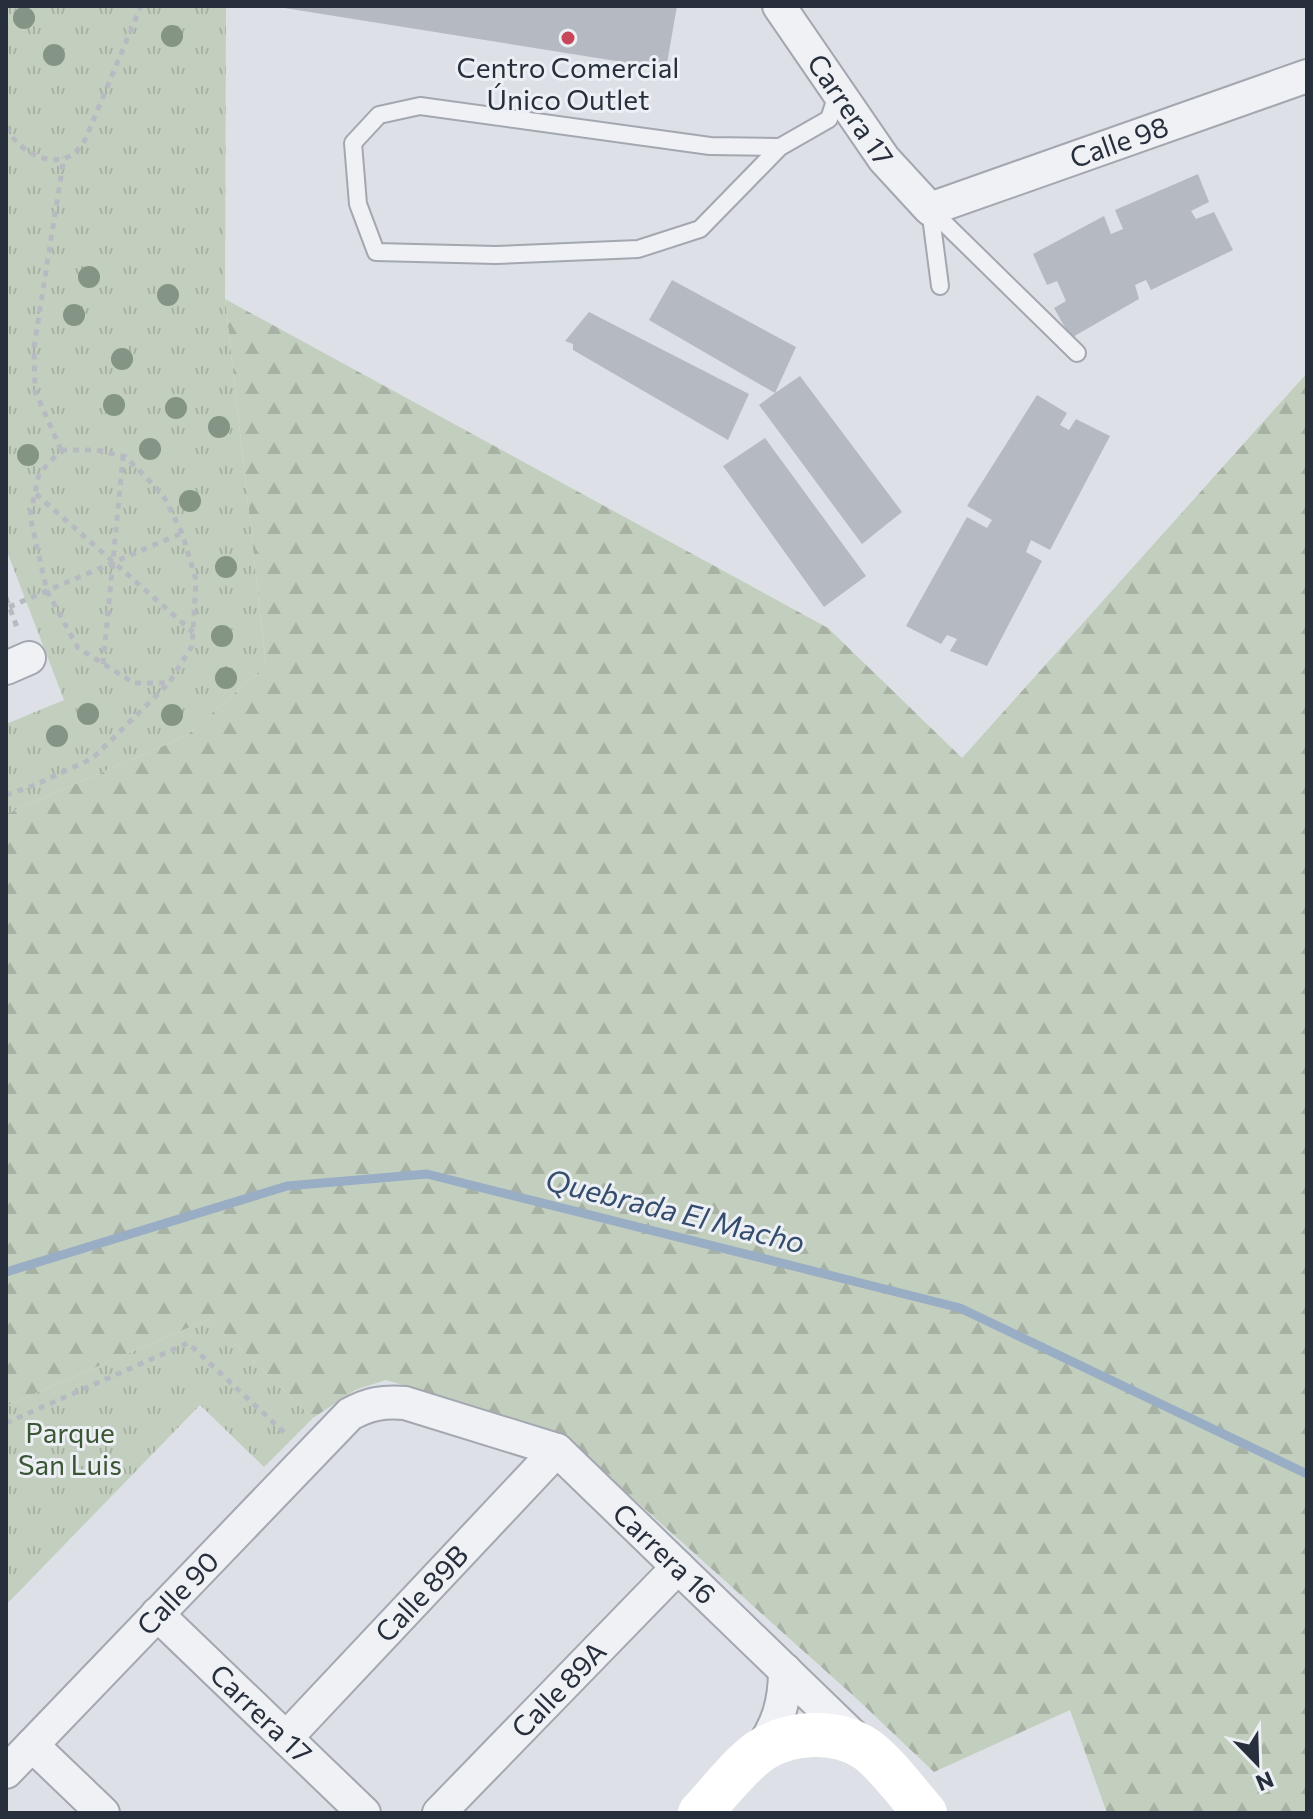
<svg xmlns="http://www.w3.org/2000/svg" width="1313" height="1819" font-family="Commissioner,sans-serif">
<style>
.forest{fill:url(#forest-firs)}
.park{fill:url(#park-tufts)}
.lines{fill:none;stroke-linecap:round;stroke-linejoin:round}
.stream{stroke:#99aec5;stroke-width:9}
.building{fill:#b5bac2}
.lane-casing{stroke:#a3a7b0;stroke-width:20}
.street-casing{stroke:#a3a7b0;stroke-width:36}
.path{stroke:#b7bbc1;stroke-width:5;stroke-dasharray:6 6;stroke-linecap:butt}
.lane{stroke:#eff1f5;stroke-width:16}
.street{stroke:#eff1f5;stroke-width:32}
.secondary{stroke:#fff;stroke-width:44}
.tree{fill:#849485}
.poi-dot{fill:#c64759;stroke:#eceff4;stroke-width:3}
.labels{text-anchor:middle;stroke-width:6;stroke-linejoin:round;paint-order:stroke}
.poi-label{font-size:28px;fill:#272f3c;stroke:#eceff4}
.street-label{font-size:28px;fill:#272f3c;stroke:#eceff4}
.park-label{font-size:28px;fill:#3b5635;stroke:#eceff4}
.water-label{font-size:30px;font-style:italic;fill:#344d6d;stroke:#eceff4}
</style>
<defs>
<pattern id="forest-firs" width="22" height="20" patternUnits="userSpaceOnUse" patternTransform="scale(2)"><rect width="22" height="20" fill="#c3cfbe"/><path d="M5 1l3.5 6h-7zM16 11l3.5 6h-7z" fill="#a8b2a4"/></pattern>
<pattern id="park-tufts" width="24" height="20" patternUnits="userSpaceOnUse" patternTransform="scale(2)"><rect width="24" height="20" fill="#c3cfbe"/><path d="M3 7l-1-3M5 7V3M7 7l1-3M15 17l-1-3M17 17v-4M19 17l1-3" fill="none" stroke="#a8b2a4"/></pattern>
</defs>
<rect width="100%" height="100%" fill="#dde0e6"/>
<path class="forest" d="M225,299L828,628L962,758L1307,373V1813H1107L1070,1710L934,1772L857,1699L559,1432L386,1380L355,1390L313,1418L209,1319L6,1406V814L186,736L266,665Z"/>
<path class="park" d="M6,6H226L225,299L266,665L186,736L6,814V724L64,700L6,549Z
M209,1319L313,1418L264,1467L200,1405L6,1605V1406Z"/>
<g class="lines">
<path class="stream" d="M6,1272L287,1186L427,1174L960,1308L1307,1474"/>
</g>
<path class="building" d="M272,6H677L666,69Z
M1198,174L1209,202L1191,211L1196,219L1214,212L1233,250L1151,290L1146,280L1135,285L1139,299L1071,338L1054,308L1066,301L1057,281L1047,285L1033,254L1104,216L1111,234L1123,229L1115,210Z
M672,280L796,347L775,393L800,376L902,512L862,544L759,405L775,393L649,320Z
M589,312L749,394L728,440L573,350V344L565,341Z
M1037,395L1067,413L1060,425L1069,430L1076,419L1110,436L1050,550L1031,540L1026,552L1042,561L987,666L950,651L957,639L947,635L941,644L906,626L967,517L987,528L992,520L967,506Z
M765,438L866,576L824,607L723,466Z"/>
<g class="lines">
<defs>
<path id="lane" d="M780,147L700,229L638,249L496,255L376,252L358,204L353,143L379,115L420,106L710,146L780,147L829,119L834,104L833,93
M930,209L1077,353
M930,209L940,286"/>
<g id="street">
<path id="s1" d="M779,6L884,159L930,209L1307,76"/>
<path d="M6,668L29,658"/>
<path id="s2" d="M157,1614L364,1813"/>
<path id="s3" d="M286,1738L557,1450"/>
<path d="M32,1745L103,1813"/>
<path d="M759,1752C778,1725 785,1703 785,1670"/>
<path id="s4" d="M6,1772L350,1414C369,1404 383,1401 405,1403L557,1450L861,1744"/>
<path id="s5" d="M439,1813L678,1567"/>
</g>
</defs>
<use href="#lane" class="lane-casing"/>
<use href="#street" class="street-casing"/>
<path class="path" d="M6,127C17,149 47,169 72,155C77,152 82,144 85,140L141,6
M61,450H97L126,457L163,495L182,533L196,580L192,646L169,683H134L78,648L47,591L30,516L39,474Z
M61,450L35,391L34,347L64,157
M36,494L193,632
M6,598L18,630
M9,607L182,533
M103,664L123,457
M6,795L35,785L93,758L169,683
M6,1423L188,1343L288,1436"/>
<use href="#lane" class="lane"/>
<use href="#street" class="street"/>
<path class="secondary" d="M700,1813C718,1794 739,1766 760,1751C790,1731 836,1729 866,1749C885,1762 909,1795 925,1813"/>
</g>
<g class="tree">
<circle cx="24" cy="18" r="11"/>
<circle cx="172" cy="36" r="11"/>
<circle cx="54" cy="55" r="11"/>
<circle cx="89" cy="277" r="11"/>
<circle cx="168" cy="295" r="11"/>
<circle cx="74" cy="315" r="11"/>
<circle cx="122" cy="359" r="11"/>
<circle cx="114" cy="405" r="11"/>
<circle cx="176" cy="408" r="11"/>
<circle cx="219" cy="427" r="11"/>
<circle cx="150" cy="449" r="11"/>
<circle cx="28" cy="455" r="11"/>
<circle cx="190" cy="501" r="11"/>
<circle cx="226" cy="567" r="11"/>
<circle cx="222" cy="636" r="11"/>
<circle cx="226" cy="678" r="11"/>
<circle cx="88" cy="714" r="11"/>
<circle cx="172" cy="715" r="11"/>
<circle cx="57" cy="736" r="11"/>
</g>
<circle class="poi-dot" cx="568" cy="38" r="8"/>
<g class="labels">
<g class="poi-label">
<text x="568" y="78">Centro Comercial<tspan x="568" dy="32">Único Outlet</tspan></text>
</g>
<g class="street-label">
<text dy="10" stroke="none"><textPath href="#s1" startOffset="126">Carrera 17</textPath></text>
<text dy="10" stroke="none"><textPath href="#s1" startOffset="454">Calle 98</textPath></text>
<text dy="10" stroke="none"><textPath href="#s4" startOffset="862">Carrera 16</textPath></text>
<text dy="10" stroke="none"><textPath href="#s4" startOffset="248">Calle 90</textPath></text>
<text dy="10" stroke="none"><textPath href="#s3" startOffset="198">Calle 89B</textPath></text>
<text dy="10" stroke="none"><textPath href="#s5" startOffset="172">Calle 89A</textPath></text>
<text dy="10" stroke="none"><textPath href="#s2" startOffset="144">Carrera 17</textPath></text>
</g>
<g class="park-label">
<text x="70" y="1443">Parque<tspan x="70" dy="32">San Luis</tspan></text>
</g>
<g class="water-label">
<text transform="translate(675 1212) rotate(14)" y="10">Quebrada El Macho</text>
</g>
</g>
<rect width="1313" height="1819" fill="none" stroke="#272f3c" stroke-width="16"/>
<g transform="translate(1257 1763) rotate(157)" stroke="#eceff4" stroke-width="6" paint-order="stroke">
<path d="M0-6L14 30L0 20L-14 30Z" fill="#272f3c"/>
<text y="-12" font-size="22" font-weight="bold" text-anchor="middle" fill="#272f3c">N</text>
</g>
</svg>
